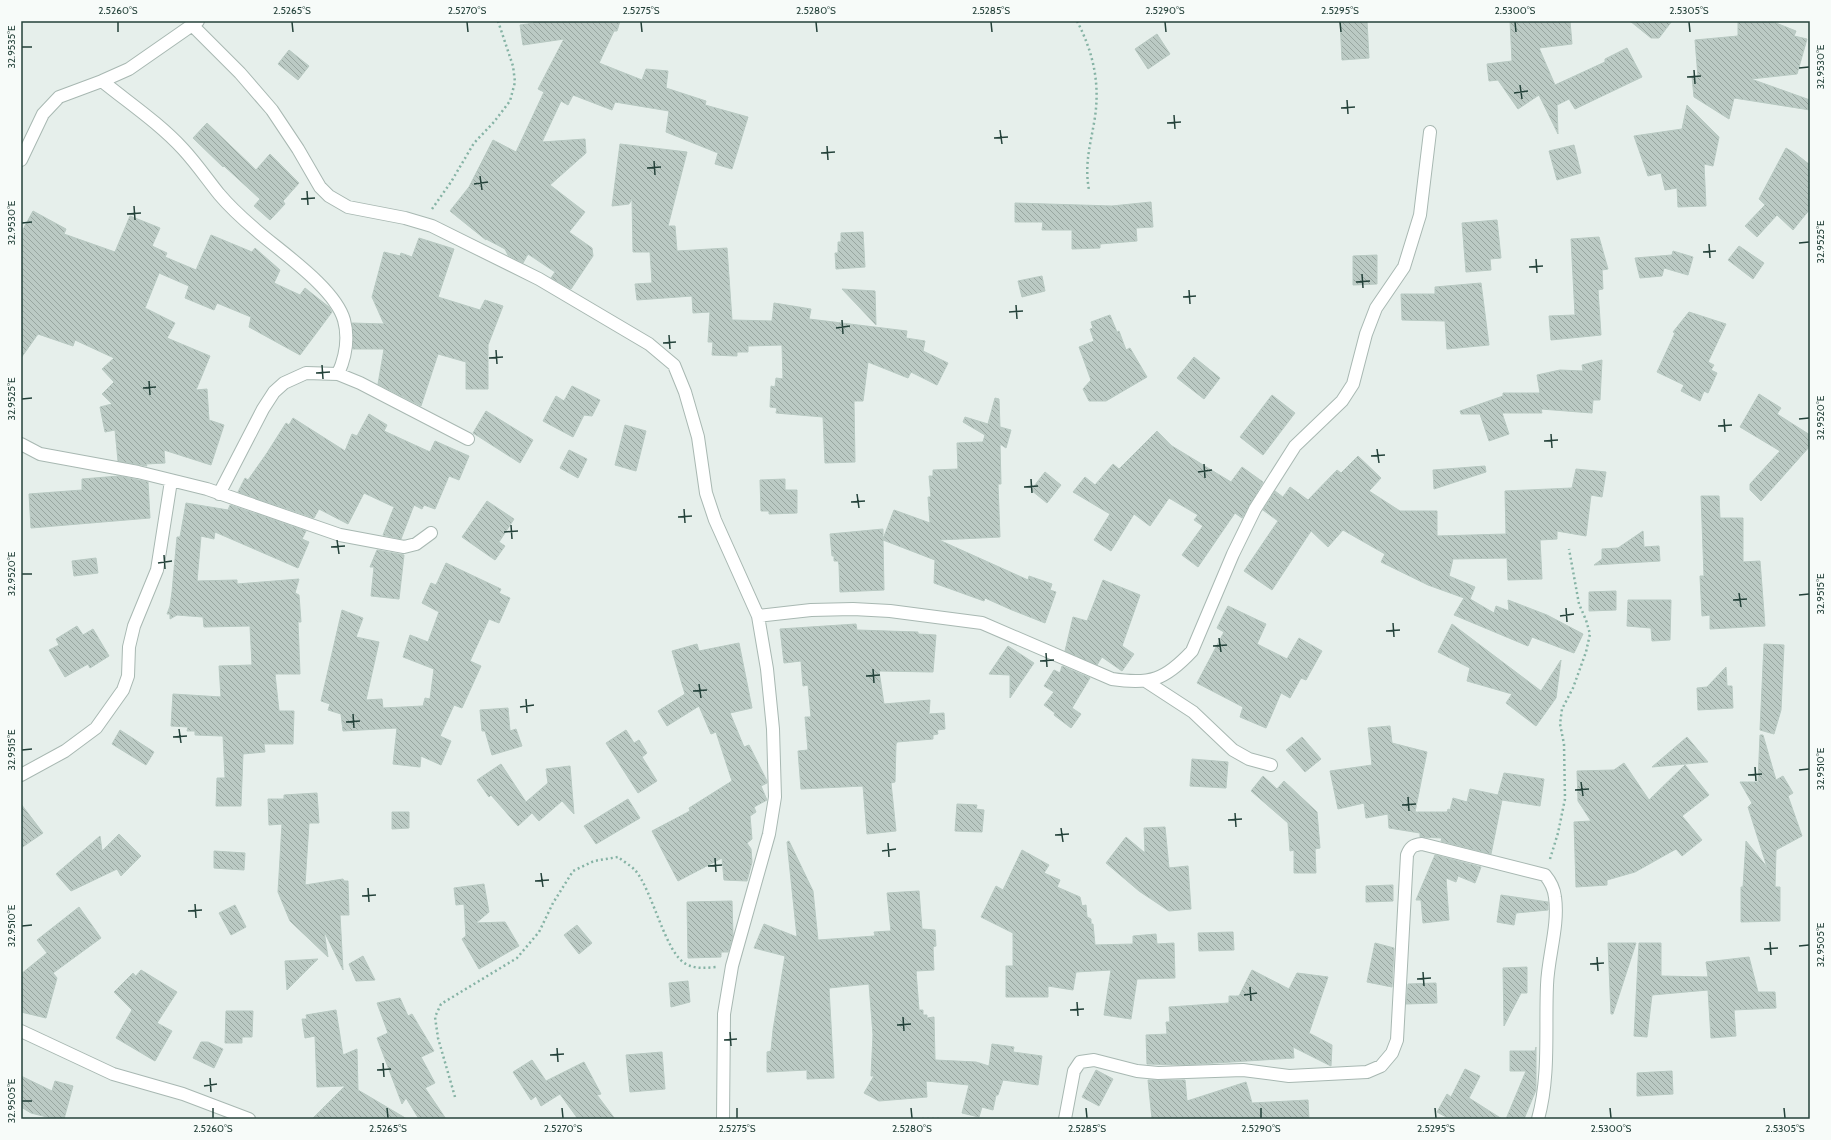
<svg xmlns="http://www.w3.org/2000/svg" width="1831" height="1140" font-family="Cabin,sans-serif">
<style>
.building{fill:url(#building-back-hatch);stroke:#b8c9c2}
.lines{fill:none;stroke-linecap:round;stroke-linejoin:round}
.minor-casing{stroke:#a8b8b2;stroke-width:14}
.tertiary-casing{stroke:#a8b8b2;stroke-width:14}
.path{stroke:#86b3a5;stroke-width:2.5;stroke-dasharray:2 3;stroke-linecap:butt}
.minor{stroke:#fff;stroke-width:12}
.tertiary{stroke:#fff;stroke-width:12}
.ticks{fill:none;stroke:#24423a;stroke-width:1.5}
.neatline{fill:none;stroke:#24423a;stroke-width:1.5}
.ticks-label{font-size:10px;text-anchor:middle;fill:#24423a}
</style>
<defs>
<pattern id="building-back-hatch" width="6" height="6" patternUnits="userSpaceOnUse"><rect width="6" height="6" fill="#bbcac4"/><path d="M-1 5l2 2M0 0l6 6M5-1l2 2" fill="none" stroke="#98a6a0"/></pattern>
</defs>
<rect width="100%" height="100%" fill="#e6efeb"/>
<path class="building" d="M533,21H620L617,31H614L599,63L642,80L646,69L668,71L666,88L706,101L705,105L748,117L732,169L715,164L718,153L666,132L669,111L615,102L612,110L573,95L568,105L561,101L542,142L585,139L586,153L550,185L585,212L569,232L592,248L593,256L571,289L551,278L555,272L528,254L523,263L508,255L505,249L486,239V240L450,211L469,187L493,140L516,152L544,92L538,89L564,39L523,45L520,25L534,23Z
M1340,21H1367L1369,58L1342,60Z
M1510,21H1570L1572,44L1539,48L1555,85L1605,62V59L1627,48L1642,77L1575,109L1569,99L1557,105L1558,134L1539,95L1518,109L1498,80L1489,81L1487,64L1512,61Z
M1630,21H1672L1659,38H1651Z
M1738,21H1771L1796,31L1794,36L1807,39L1797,74L1751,79L1810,100V110L1734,98L1729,119L1694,97L1692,77H1698L1695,40L1738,36Z
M1157,34L1170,54L1148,69L1135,49Z
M289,50L309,66L298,80L278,64Z
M1687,105L1719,137L1713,166L1704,164L1706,206L1678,207L1677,188L1665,190L1661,173L1648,176L1634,136L1682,129Z
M207,123L256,170L270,154L299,183L283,201L285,204L270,220L254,206L260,199L224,166L223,167L193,138Z
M620,144L687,152L668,226H675L677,251L727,248L732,320L772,321L774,303L811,309L809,319L907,331L906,338L925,341L923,351L948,363L937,385L911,372L908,378L868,362L863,401H854L855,462L825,463L823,417L776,413L777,408L770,407L771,386L775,387L776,378L783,379L782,345L748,346V352H737V356L712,355L713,342H708L710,312L693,313L692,296L637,300L635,284L652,283L650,252H633L632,199L629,204L612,206Z
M1574,145L1581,173L1557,180L1549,151Z
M1786,148L1796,154L1810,165V209L1793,230L1777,215L1757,237L1745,226L1765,205L1759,199Z
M1151,202L1153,227L1136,228L1137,241L1100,244V248L1072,249V230H1042L1043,222H1015V203L1112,206Z
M33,211L66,229L64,234L115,252L130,216L160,228L152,246L167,253L165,257L196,270L211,235L252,252L255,248L280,270L274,283L300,295L305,288L329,307L332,312L300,355L249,327L251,317L217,303L214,310L185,298L189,286L159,273L145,308L175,323L167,338L210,356L196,390L207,389L209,420L224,425L211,465L164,450L165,463L146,464L147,466L118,461L115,430L105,432L100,407L112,404L102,394L114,382L102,369L114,358L75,340L73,346L38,334L21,358V233Z
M1497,220L1501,258L1490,259L1491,270L1466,272L1462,223Z
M863,232L865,267L836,269L835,253H838V242H841V233Z
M1599,237L1608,269L1602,270L1603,289L1598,290L1601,335L1551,340L1549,316L1575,315L1571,239Z
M419,238L454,249L438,297L480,310L485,300L503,306L488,345V389H466V362L438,354L421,406L378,384L384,349H353L352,323L384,324L372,297L384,252L400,256L401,253L412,257Z
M1739,246L1764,263L1753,279L1728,260Z
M1673,251L1693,257L1688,275L1664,268L1662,276L1640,278L1635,258L1672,255Z
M1377,255V284L1353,285V256Z
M1042,276L1045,291L1022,297L1018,281Z
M1481,283L1489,345L1447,349L1445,321L1402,320L1401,294H1435V287Z
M842,289L875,291L876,325Z
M1689,312L1726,324L1708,362L1714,365L1711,370L1717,373L1708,393L1704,391L1700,401L1681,391L1684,385L1657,372L1675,333L1673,332Z
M1110,315L1117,332L1119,331L1126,350L1130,348L1147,377L1106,401H1089L1083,389L1091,380L1079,347L1094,341L1090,329L1093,328L1091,322Z
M1194,357L1220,378L1204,399L1177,378Z
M1602,360L1600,400H1593L1592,413L1541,409L1542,413H1502L1509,434L1489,441L1480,414H1461L1460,411L1503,396V393H1540L1537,375L1560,370L1583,371L1582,365Z
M572,386L600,400L592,416L584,415L573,437L543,421L556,396L564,401Z
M1759,394L1781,408L1777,414L1810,435V446L1761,501L1750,490V484L1780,451L1740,427Z
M1272,395L1295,413L1263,455L1240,437Z
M995,398L999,399L1000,427L1011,430L1006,448L1000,444L1001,484H998L1000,537L939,540L1028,580L1029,576L1052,584L1050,590L1056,592L1045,623L1012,610L985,598L984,601L934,583L935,560L883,540L884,590L840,592L839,565L838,561H834V556H832L830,534L883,529V539L894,510L930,523L928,497H931L929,476H933V470L958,469L957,443L983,442L985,435L963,422L965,417L988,424Z
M486,411L533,440L520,463L473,433Z
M369,414L387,425L384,431L430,452L435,441L469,456L459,480L449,476L435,509L424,505L422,509L414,505L401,539L383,535L394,507L364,493L348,524L319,509L314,518L238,492L245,478L248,480L267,453L286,423L289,425L293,418L345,451L352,434L357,436Z
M625,425L646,431L636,471L615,465Z
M1157,431L1172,446L1231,482L1242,467L1263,482L1242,518L1235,513L1198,567L1182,555L1203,526L1194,520L1198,515L1169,498L1150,526L1134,514L1111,551L1094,540L1110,514L1073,492L1085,477L1095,485L1113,464L1119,469Z
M569,450L587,459L578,478L560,468Z
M1358,456L1381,478L1369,491L1400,511H1437V536L1506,534L1505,491L1572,488L1576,469L1606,472L1602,497L1591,495L1586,536L1557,531V539L1540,540L1542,579L1508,580L1507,558L1453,559L1449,576L1475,587L1470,599L1494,613L1496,606L1509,611L1508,600L1547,615L1583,634L1574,653L1532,637L1528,646L1454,615L1464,598L1428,585L1381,562L1385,554L1343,530L1328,547L1311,531L1272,590L1244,571L1278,521L1263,510L1275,491L1283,497L1290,487L1308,500L1337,470L1341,473Z
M1485,466L1486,472L1434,489L1433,470Z
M1045,472L1061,485L1047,503L1031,490Z
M119,476L148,482L150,518L31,528L29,494L82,490V479Z
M785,479V490H797V513L769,514V511H761L760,480Z
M1701,496H1719L1720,518H1743V562L1760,561L1765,626L1710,629V615L1702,616L1700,576H1704Z
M487,501L514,519L499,542L505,546L495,560L462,537Z
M186,503L228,510L230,505L306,531L302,539L309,542L298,568L215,532L214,539L201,536L197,581L237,580V584L299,579L295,593L299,595L301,622H298L300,674H275L279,711H294L293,744H264L265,752L243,754L241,806H216L217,778H225L223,736L195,735V731H187L188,727L171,726L173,694L221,697L219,666L252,665L250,626L204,627L203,617L177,615L170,619V614H167L170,606L172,592L177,537H180Z
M1643,531L1644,547L1659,546L1660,561L1594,565L1602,559V549L1618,548Z
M377,550L404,555L399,599L371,596L374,567H370Z
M96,558L98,573L74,576L72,561Z
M446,563L501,589L499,593L510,598L499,623L489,619L470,661L481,666L462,708L454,705L440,736L451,741L441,765L421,756L420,767L393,764L397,728L343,731L341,714L328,710L330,704L321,701L342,610L363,618L356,637L379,642L366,700L382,699L383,708L423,706L425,698L430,699L434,669L403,657L410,635L428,642L439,612L422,603L431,583L436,585Z
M1103,580L1140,595L1122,646L1134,654L1122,671L1102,657L1097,665L1065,651L1073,617L1087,621Z
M1616,591V610L1589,611V592Z
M1628,600H1671L1670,640L1652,641L1651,628L1627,626Z
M1228,606L1266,624L1257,644L1287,659L1299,638L1322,651L1306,680L1301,678L1290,698L1281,693L1266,728L1240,717L1243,707L1197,683L1224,632L1217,628Z
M856,624L857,630L918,632V634L936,635L933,672L879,671L884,704L930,700L929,714L944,713L945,729L937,730L938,734L933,735V739L897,742L896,744L895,782L891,783L896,831L867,834L863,786L801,789L798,751L808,750L805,717H811L808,685L803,686L801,661L784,663L780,629Z
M1452,624L1541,691L1561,660L1556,698L1536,726L1506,703L1512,694L1467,681L1470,668L1438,652Z
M77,626L83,635L93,629L109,656L90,668L88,664L65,677L49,650L59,645L56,639Z
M739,643L752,708L730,713L744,747L749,745L767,781V783L761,786L767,800L754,807L756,812L750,816L752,839L747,843L751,849L752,862L747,881L724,880L722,858L678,881L652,831L690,811L689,808L732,781L716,732L711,734L699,706L667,726L658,711L685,694L672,651L697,644L699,651Z
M1764,644L1784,645L1781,710L1774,734L1760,730Z
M1008,646L1034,663L1010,698V675L989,674Z
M1062,666L1090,678L1072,708L1081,714L1071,728L1054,715L1055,713L1044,705L1054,692L1044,686L1054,670L1060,673Z
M1726,667L1727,686H1732L1733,708L1698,710L1697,688L1707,687Z
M508,708L510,731L516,729L522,746L492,755L485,731H482L480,710Z
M1390,726L1392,743L1427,752L1415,812H1447L1448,809L1450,810L1453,798L1467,802L1470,789L1498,795L1504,773L1544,779L1540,806L1502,800L1491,854L1441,841L1442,838L1420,837V833L1389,828L1388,814L1366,818L1364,803L1338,809L1330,771L1372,765L1368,728Z
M120,730L154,752L146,765L112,744Z
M626,730L634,743L639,740L647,753L642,757L657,781L638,793L606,743Z
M1760,735H1763L1776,780L1783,776L1793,793L1788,796L1802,836L1776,850L1775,887H1780V921L1741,922V887H1743L1746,841L1767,867L1748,807L1752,803L1740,782H1758Z
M1302,737L1321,759L1305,772L1286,750Z
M1687,737L1708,762L1652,767Z
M1192,759L1228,762L1226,788L1190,786Z
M1624,763L1649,800L1685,765L1709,795L1682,816L1702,840L1682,856L1676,849L1635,872L1607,880V885L1576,887L1574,822L1591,821L1578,801L1577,771L1614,770Z
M501,764L526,802L548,783L546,769L570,766L574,814L562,801L539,821L532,813L518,826L491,795L489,797L477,780Z
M1263,776L1277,789L1284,781L1317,812L1320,848L1315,849L1316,873H1294V850L1290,851L1288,823L1251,791Z
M317,793L319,823H309L305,885L343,879L344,881H348L349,915H340L343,970L324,931L328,957L290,921L278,892L282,824L269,825L268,799H284V795Z
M628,799L640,818L596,844L584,826Z
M21,804L43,833L21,848Z
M957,804L977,805L976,809L984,810L982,832L955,831Z
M392,812H409V828L392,829Z
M1165,827L1169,868L1188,866L1191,909L1169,911L1139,891L1106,863L1126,837L1145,853L1144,828Z
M119,834L141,856L121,876L117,869L71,891L56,874L100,836L102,851Z
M789,841L813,891L818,940L875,936L874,932L891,931L887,893L919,891L922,929L935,930L936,946L933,947L934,970L916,971L919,1010H923V1015H927V1018L934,1017L935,1060L976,1062L989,1066L992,1044L1014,1047L1013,1052L1042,1056L1038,1085L1003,1080L998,1095H996L993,1110L982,1107L979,1117L962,1113L969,1085L926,1081L927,1097L879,1101L864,1093L874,1076H871L873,1035L869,984L829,988L834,1078L807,1079V1070L767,1072V1052L771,1051L773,1030L785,956L754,948L764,924L797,937L787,842Z
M1022,850L1049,865L1044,873L1060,880L1057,887L1080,897L1082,906L1086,905L1087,917L1091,919V924H1093L1095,945L1133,944V936L1156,934L1157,944L1174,943L1175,978L1137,979L1131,1019L1104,1015L1111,970L1076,972L1073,990L1048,986V997H1006V966H1013V933L981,917L996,886L1003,890Z
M214,851L245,853L244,870L214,868Z
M1435,855L1481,867L1475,883L1458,876L1456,882L1446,878L1449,920L1423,923L1421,900H1416Z
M484,884L489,912L476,923L505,922L519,946L479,969L462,939L466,936L464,904L456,905L454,888Z
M1393,885V901L1366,902V886Z
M1501,895L1548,902V910L1516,913L1514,925L1497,922Z
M732,901L733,936L728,952H721V957L688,958L687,902Z
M235,905L246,927L231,935L219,913Z
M79,907L101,938L53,973L57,978L46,1018L21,1012V974L47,953L37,940Z
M577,925L592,943L579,954L564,935Z
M1233,932L1234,950L1199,951L1198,933Z
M1375,943L1394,948L1392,987L1367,982Z
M1608,943H1636L1613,1014H1611Z
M1639,943H1661V976L1708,977L1706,962L1749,957L1758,992H1775L1776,1008L1734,1010L1736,1036L1711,1038L1708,990L1652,995L1647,1037L1634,1036Z
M363,956L375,980L356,981L349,964Z
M318,959L287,990L285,961Z
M1527,967V993H1521L1504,1026L1503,968Z
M141,970L177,992L157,1023L172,1031L155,1061L116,1038L132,1010L114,992L133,973L136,976Z
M1252,970L1289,989L1297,973L1328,977L1309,1033L1332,1045L1331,1066L1293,1047L1294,1058L1184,1065L1147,1064L1146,1035L1167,1034L1166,1022H1170L1169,1007L1229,1003V996H1239Z
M688,981L690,1002L671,1007L669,983Z
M1436,983L1437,1003L1406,1004L1408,984Z
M400,998L408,1016L412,1014L434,1051L421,1057L435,1083L425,1088L446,1119H419L406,1098L402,1104L377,1038L388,1033L377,1003Z
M336,1010L343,1055L357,1049L358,1090L407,1119H312L345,1086L317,1087L315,1036L305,1038L302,1019H307L306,1015Z
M226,1011H253L252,1037H242V1043H225Z
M201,1042H208L223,1049L214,1068L193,1058Z
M1536,1047V1090L1524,1119H1506L1526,1071H1510V1051H1535Z
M662,1052L665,1089L630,1092L626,1055Z
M532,1060L546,1081L584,1062L601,1094L597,1095L615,1119H578L560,1094L541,1106L536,1096L531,1100L513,1072Z
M1465,1069L1480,1076L1469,1098L1502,1119H1450L1437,1112L1447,1094L1451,1097Z
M1096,1070L1113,1079L1099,1106L1082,1097Z
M1672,1071L1673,1094L1637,1096V1073Z
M21,1076L52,1091L55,1081L73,1086L64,1119H55L31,1113L21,1107Z
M1148,1080H1185L1187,1101L1246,1082L1252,1103L1308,1100L1309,1119H1152Z"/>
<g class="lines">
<defs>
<path id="minor" d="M193,26L240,73L272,110L298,149L320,187L329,196L348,207L405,218L432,226L539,279L649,344L674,365L685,392L698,437L706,493L715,520L758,616L767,669L773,729L775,797L769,834L732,966L724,1014L723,1119
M102,81C129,103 159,123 183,149C196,163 207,179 219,194C230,207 243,219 256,230C281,252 335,288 344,320C349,338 345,358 338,374
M21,160L43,114L59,97L102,81L129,69L198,21
M21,444L40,454L138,472L207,489L340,535L404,547L416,544L431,533
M219,494L263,409L274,392L284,383L306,373L338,374L360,383L468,439
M758,616L811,610L853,609L890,611L982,623L1112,679C1150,685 1165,680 1192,651L1233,554L1255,509L1295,446L1342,401L1353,384L1366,334L1376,308L1404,267L1420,215L1430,132
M1147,682L1193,712L1233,750L1249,759L1271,765
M21,775L65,751L96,728L123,690L128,676L129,647L134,626L157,570L171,481
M1065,1119L1074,1071L1080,1062L1094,1060L1137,1071L1158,1073L1243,1070L1289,1076L1367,1072L1381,1066L1392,1053L1397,1040L1407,855C1410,847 1413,845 1422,844L1545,875C1550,881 1554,888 1555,897C1559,926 1548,956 1547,985C1545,1029 1550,1076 1538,1119"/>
<path id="tertiary" d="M21,1031L113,1074L183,1094L249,1119"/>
</defs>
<use href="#minor" class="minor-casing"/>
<use href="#tertiary" class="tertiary-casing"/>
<path class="path" d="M1077,21C1093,52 1100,82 1095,117C1091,143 1084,163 1089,190
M432,209L451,182L474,143L494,122L510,101L515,82L513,66L498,21
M1550,859L1558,833L1565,799L1564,744L1560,724L1562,709L1573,688L1586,652L1590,634L1586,620L1579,604L1569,549
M455,1097L438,1038L435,1017L441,1004L517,958L539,932L553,903L573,871L594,861L618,857C623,861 630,865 635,870C653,891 665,953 686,964C695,969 705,968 716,967
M922,1119H942"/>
<use href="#minor" class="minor"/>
<use href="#tertiary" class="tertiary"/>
</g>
<path class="ticks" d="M118,22V32M292,22L293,32M467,22L468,32M641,22L642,32M816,22L817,32M991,22L992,32M1165,22L1166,32M1340,22L1341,32M1515,22L1516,32M1689,22L1690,32M22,47H32M1799,68L1809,67M1694,70L1695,84M1687,77L1701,76M1520,85L1522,99M1514,93L1528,91M1347,100L1348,114M1341,108L1355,107M1174,115L1175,129M1167,123L1181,122M1000,130L1002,144M994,138L1008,137M827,146L828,160M821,153L835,152M654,161L655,175M647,168L661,167M480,176L482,190M474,184L488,182M307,191L308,205M301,199L315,198M134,206L135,220M127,214L141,213M22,223L32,222M1799,243L1809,242M1709,244L1710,258M1703,252L1716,251M1536,259L1537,273M1529,267L1543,266M1362,274L1363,288M1356,282L1370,281M1189,290L1190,304M1183,297L1196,296M1016,305L1017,319M1009,312L1023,311M842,320L843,334M836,328L850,326M669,335L670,349M663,343L676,342M496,350L497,364M489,358L503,357M322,365L323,379M316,373L330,372M149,381L150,395M143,388L156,387M22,399L32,398M1724,419L1725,432M1799,419L1809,418M1718,426L1732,425M1551,434L1552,448M1544,441L1558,440M1377,449L1379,463M1371,456L1385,455M1204,464L1205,478M1198,472L1212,470M1031,479L1032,493M1024,487L1038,486M857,494L859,508M851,502L865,501M684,509L685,523M678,517L692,516M511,525L512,539M504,532L518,531M337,540L339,554M331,547L345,546M164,555L165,569M158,563L172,561M22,574H32M1739,593L1741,607M1799,595L1809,594M1733,600L1747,599M1566,608L1567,622M1560,616L1574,614M1393,623L1394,637M1386,631L1400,630M1219,638L1221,652M1213,646L1227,645M1046,653L1047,667M1040,661L1054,660M873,669L874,683M866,676L880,675M699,684L701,698M693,691L707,690M526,699L527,713M520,707L534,705M353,714L354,728M346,722L360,721M179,729L181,743M173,737L187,736M22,750L32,749M1755,767L1756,781M1799,770L1809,769M1748,775L1762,774M1581,782L1583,796M1575,790L1589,789M1408,797L1409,811M1402,805L1416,804M1235,813L1236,827M1228,820L1242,819M1061,828L1063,842M1055,835L1069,834M888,843L889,857M882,851L896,849M715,858L716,872M708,866L722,865M541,873L543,887M535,881L549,880M368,888L369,902M362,896L376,895M195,904L196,918M188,911L202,910M22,926L32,925M1770,942L1771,955M1799,946L1809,945M1764,949L1778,948M1597,957L1598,971M1590,964L1604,963M1423,972L1424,986M1417,979L1431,978M1250,987L1251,1001M1244,995L1257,993M1077,1002L1078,1016M1070,1010L1084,1009M903,1017L904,1031M897,1025L911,1024M730,1032L731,1046M724,1040L737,1039M557,1048L558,1062M550,1055L564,1054M383,1063L384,1077M377,1070L391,1069M210,1078L211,1092M204,1086L217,1084M22,1101H32M213,1108V1118M387,1108L388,1118M562,1108L563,1118M737,1108V1118M911,1108L912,1118M1086,1108L1087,1118M1261,1108V1118M1435,1108L1436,1118M1610,1108L1611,1118M1784,1108L1785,1118"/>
<rect width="1831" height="1140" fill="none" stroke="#f7fbf9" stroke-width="44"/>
<rect x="22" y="22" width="1787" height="1096" class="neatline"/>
<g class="ticks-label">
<text x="118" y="14">2.5260°S</text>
<text x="292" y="14">2.5265°S</text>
<text x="467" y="14">2.5270°S</text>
<text x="641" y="14">2.5275°S</text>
<text x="816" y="14">2.5280°S</text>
<text x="991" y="14">2.5285°S</text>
<text x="1165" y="14">2.5290°S</text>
<text x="1340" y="14">2.5295°S</text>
<text x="1515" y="14">2.5300°S</text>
<text x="1689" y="14">2.5305°S</text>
<text transform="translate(11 47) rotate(-90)" y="4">32.9535°E</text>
<text transform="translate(1820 67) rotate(-90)" y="4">32.9530°E</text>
<text transform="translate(11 223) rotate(-90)" y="4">32.9530°E</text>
<text transform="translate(1820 242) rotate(-90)" y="4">32.9525°E</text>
<text transform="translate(11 399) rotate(-90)" y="4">32.9525°E</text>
<text transform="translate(1820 418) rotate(-90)" y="4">32.9520°E</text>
<text transform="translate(11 574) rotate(-90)" y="4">32.9520°E</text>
<text transform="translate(1820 594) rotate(-90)" y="4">32.9515°E</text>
<text transform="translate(11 750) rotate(-90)" y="4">32.9515°E</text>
<text transform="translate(1820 769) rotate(-90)" y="4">32.9510°E</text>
<text transform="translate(11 926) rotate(-90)" y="4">32.9510°E</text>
<text transform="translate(1820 945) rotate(-90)" y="4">32.9505°E</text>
<text transform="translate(11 1101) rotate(-90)" y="4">32.9505°E</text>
<text x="213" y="1132">2.5260°S</text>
<text x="388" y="1132">2.5265°S</text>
<text x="563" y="1132">2.5270°S</text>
<text x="737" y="1132">2.5275°S</text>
<text x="912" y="1132">2.5280°S</text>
<text x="1087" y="1132">2.5285°S</text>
<text x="1261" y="1132">2.5290°S</text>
<text x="1436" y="1132">2.5295°S</text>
<text x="1611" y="1132">2.5300°S</text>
<text x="1785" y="1132">2.5305°S</text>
</g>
</svg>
